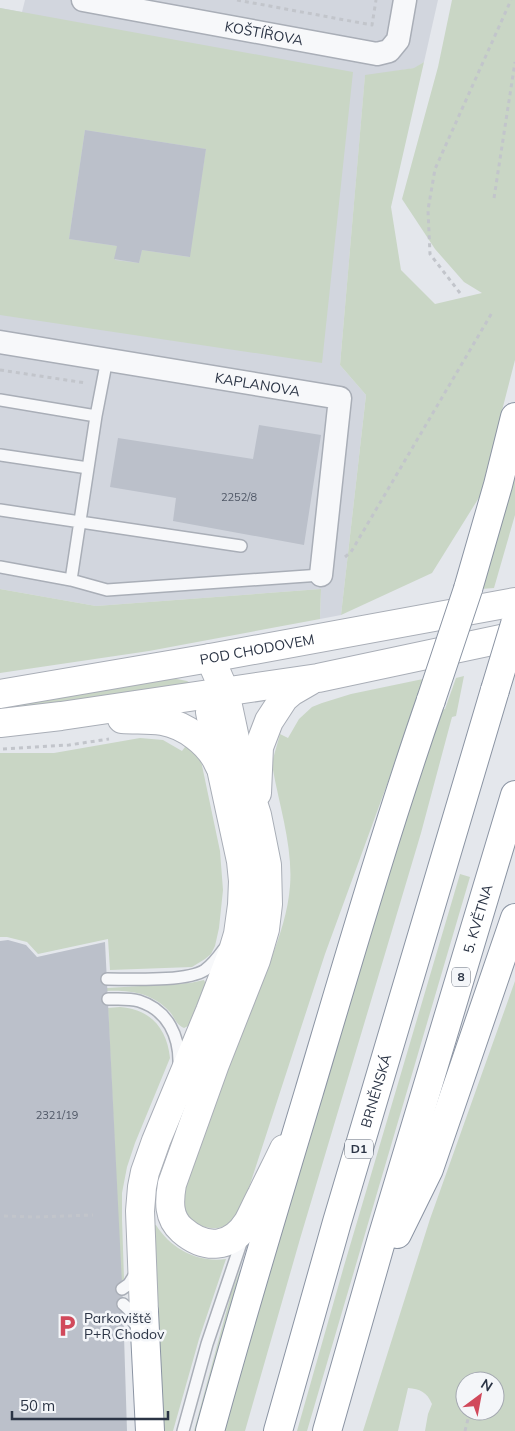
<svg xmlns="http://www.w3.org/2000/svg" width="515" height="1431" font-family="Mulish,sans-serif">
<style>
.built{fill:#d2d6de}
.green{fill:#c9d6c5;fill-rule:evenodd}
.building{fill:#bbc0ca}
.lines{fill:none;stroke-linecap:round;stroke-linejoin:round}
.service-casing{stroke:#a9aeb7;stroke-width:14}
.minor-casing{stroke:#a9aeb7;stroke-width:25}
.secondary-casing{stroke:#a9aeb7;stroke-width:30}
.trunk-casing{stroke:#8b94a3;stroke-width:30}
.path{stroke:#c2c5cb;stroke-width:3;stroke-dasharray:4 4;stroke-linecap:butt}
.service{stroke:#f7f8fa;stroke-width:11}
.minor{stroke:#f7f8fa;stroke-width:22}
.secondary{stroke:#fff;stroke-width:28}
.trunk{stroke:#fff;stroke-width:28}
.trunk-bridge-casing{stroke:#8b94a3;stroke-width:30;stroke-linecap:butt}
.trunk-bridge{stroke:#fff;stroke-width:28}
.labels{text-anchor:middle;stroke-width:5;stroke-linejoin:round;paint-order:stroke}
.number-label{font-size:11px;fill:#4f5766}
.shield{fill:#f4f6f9;stroke:#676e7b;stroke-width:1}
.shield-label{font-size:12px;font-weight:bold;fill:#2b3445}
.street-label{font-size:14px;fill:#2b3445;stroke:#f4f6f9}
.poi-label{font-size:14px;fill:#2b3445;stroke:#f4f6f9;text-anchor:start}
</style>
<rect width="100%" height="100%" fill="#e4e7ec"/>
<path class="built" d="M25,0H438L424,62L415,68L365,76L340,365L366,395L341,615L320,619L321,589L96,606L0,589V8L22,12Z"/>
<path class="green" d="M452,0H515V360L480,496L432,573L341,615L366,395L340,365L365,75L414,68L424,62L391,207L401,270L435,304L482,293L464,282L435,249L402,199L438,67Z
M0,8L353,72L322,363L0,315ZM85,130L206,149L189,257L142,250L139,263L115,260L117,246L69,239Z
M515,471V515L494,588L481,589Z
M0,589L96,606L321,589L320,619L149,651L0,673Z
M464,676L456,716L452,717L421,833L300,1239L245,1431H224L241,1368L388,872L441,710L445,709L456,678Z
M167,677L187,681L192,684L7,710V705Z
M423,679L389,779L325,954L242,1209C238,1214 234,1221 229,1224C213,1234 187,1225 184,1206C183,1201 184,1195 185,1190C200,1147 214,1103 231,1061C244,1027 259,993 271,959C280,935 288,912 290,886C293,848 280,808 273,770V759L280,734L288,738L299,719L312,707L322,703L351,694Z
M140,738L163,740L182,751L188,743L200,756L220,851L223,890L219,928L215,946L211,954L205,959L192,967L110,970L108,939L38,954L27,942L7,937H0V753H54Z
M460,874L470,877L307,1431H297L344,1266Z
M204,980L206,984L188,1026L184,1028C176,1025 174,1016 169,1011C152,993 130,990 107,991V988L190,983Z
M515,981V1431H425L428,1414L432,1404C427,1392 420,1389 408,1388L398,1431H363L430,1219ZM465,1381H495V1411H465Z
M120,1007C150,1009 167,1028 170,1058L135,1143L127,1167L122,1193V1219L124,1279L121,1281L108,1008Z
M156,1225C171,1249 198,1263 226,1259L199,1339L173,1431H157L147,1226Z
M240,1270H242L197,1431H194L231,1294Z"/>
<path class="building" d="M85,130L206,149L190,257L142,250L139,263L114,259L117,246L69,239Z
M259,425L321,435L304,545L173,521L176,498L110,487L118,438L253,459Z
M8,940L26,945L37,957L105,942L123,1304L127,1431H0V941Z"/>
<g class="lines">
<defs>
<path id="service" d="M0,400L96,416
M0,455L88,468
M0,510L241,546
M0,567L71,580L96,416L107,359
M71,580L107,590L321,575
M107,979C130,979 187,982 205,970C212,965 219,956 224,949
M108,999C118,999 129,998 139,1001C168,1010 180,1037 179,1065
M122,1289L129,1284L137,1271
M123,1304C130,1310 133,1313 134,1323
M183,1431L207,1344L243,1237"/>
<g id="minor">
<path id="s1" d="M83,0L377,54L389,51L398,40L405,0"/>
<path id="s2" d="M0,342L340,398L321,575"/>
</g>
<g id="secondary">
<path d="M210,658L225,692L240,762L257,815L267,865L268,904L265,929L256,960L215,1064L172,1184C169,1201 168,1218 182,1230C205,1250 231,1249 248,1222C253,1213 257,1203 262,1194C269,1179 277,1164 284,1149"/>
<path id="s3" d="M0,694L210,658L515,602"/>
<path d="M122,719C135,720 149,719 162,721C185,725 210,743 219,765"/>
<path d="M0,723L61,716L318,678L515,636"/>
<path d="M257,793L259,747L269,721L284,698L291,692L310,681"/>
<path d="M144,1312L140,1211L142,1187L145,1172L156,1141L210,1011L232,954L238,934L242,905L243,881L241,861L222,773L210,712"/>
</g>
<g id="trunk">
<path d="M468,589L498,485L515,417"/>
<path d="M397,1234L429,1169L515,918"/>
<path d="M144,1312L150,1431"/>
<path d="M210,1431C241,1317 275,1205 309,1092C348,961 386,830 431,700"/>
<path id="s4" d="M278,1431L337,1222L495,690"/>
<path id="s5" d="M327,1431L382,1238L515,795"/>
</g>
</defs>
<use href="#service" class="service-casing"/>
<use href="#minor" class="minor-casing"/>
<use href="#secondary" class="secondary-casing"/>
<use href="#trunk" class="trunk-casing"/>
<path class="path" d="M237,0L372,25L376,0
M494,198L515,62
M460,293L430,254L428,210L435,169L511,0
M0,370L86,383
M345,557L351,552L493,311
M3,749L69,745L109,739
M4,1216L36,1217L93,1215
M465,1431L470,1411"/>
<use href="#service" class="service"/>
<use href="#minor" class="minor"/>
<use href="#secondary" class="secondary"/>
<use href="#trunk" class="trunk"/>
<defs>
<path id="trunk-bridge" d="M495,690L515,624
M431,700L468,589"/>
</defs>
<use href="#trunk-bridge" class="trunk-bridge-casing"/>
<use href="#trunk-bridge" class="trunk-bridge"/>
</g>
<defs>
<symbol id="parking-bare" viewBox="-9 -9 18 18"><path d="M-3.5-5.5H1a3.5 3.5 0 0 1 0 7H-1V5.5H-3.5ZM-1-3.4V-.6H.8a1.4 1.4 0 0 0 0-2.8Z" fill="#d1495b" stroke="#f4f6f9" stroke-width="2.5" paint-order="stroke"/></symbol>
</defs>
<g fill-rule="evenodd">
<use href="#parking-bare" x="51" y="1310" width="32" height="32"/>
</g>
<g class="labels">
<g class="number-label">
<text x="239" y="501">2252/8</text>
<text x="57" y="1119">2321/19</text>
</g>
<g class="shield">
<rect x="452" y="967.5" width="18" height="19" rx="4"/>
<rect x="345" y="1139.5" width="28" height="19" rx="4"/>
</g>
<g class="shield-label">
<text x="461" y="981">8</text>
<text x="359" y="1153">D1</text>
</g>
<g class="street-label">
<text dy="5" stroke="none"><textPath href="#s1" startOffset="184">KOŠTÍŘOVA</textPath></text>
<text dy="5" stroke="none"><textPath href="#s2" startOffset="261">KAPLANOVA</textPath></text>
<text dy="5" stroke="none"><textPath href="#s3" startOffset="261">POD CHODOVEM</textPath></text>
<text dy="5" stroke="none"><textPath href="#s5" startOffset="534">5. KVĚTNA</textPath></text>
<text dy="5" stroke="none"><textPath href="#s4" startOffset="354">BRNĚNSKÁ</textPath></text>
</g>
<g class="poi-label">
<text x="84" y="1323">Parkoviště<tspan x="84" dy="16">P+R Chodov</tspan></text>
</g>
</g>
<g transform="translate(480 1396) rotate(32)"><circle r="24" fill="#f4f6f9" stroke="#a4a8b1"/>
<path d="M0-4L9 19L0 12L-9 19Z" fill="#d1495b"/>
<text y="-8" font-size="14" font-weight="bold" text-anchor="middle" fill="#2b3445">N</text>
</g>
<path d="M12 1411v8h156v-8" fill="none" stroke="#2b3445" stroke-width="2.5"/>
<text x="20" y="1411" font-size="15" fill="#2b3445" stroke="#f4f6f9" stroke-width="4" paint-order="stroke">50 m</text>
</svg>
